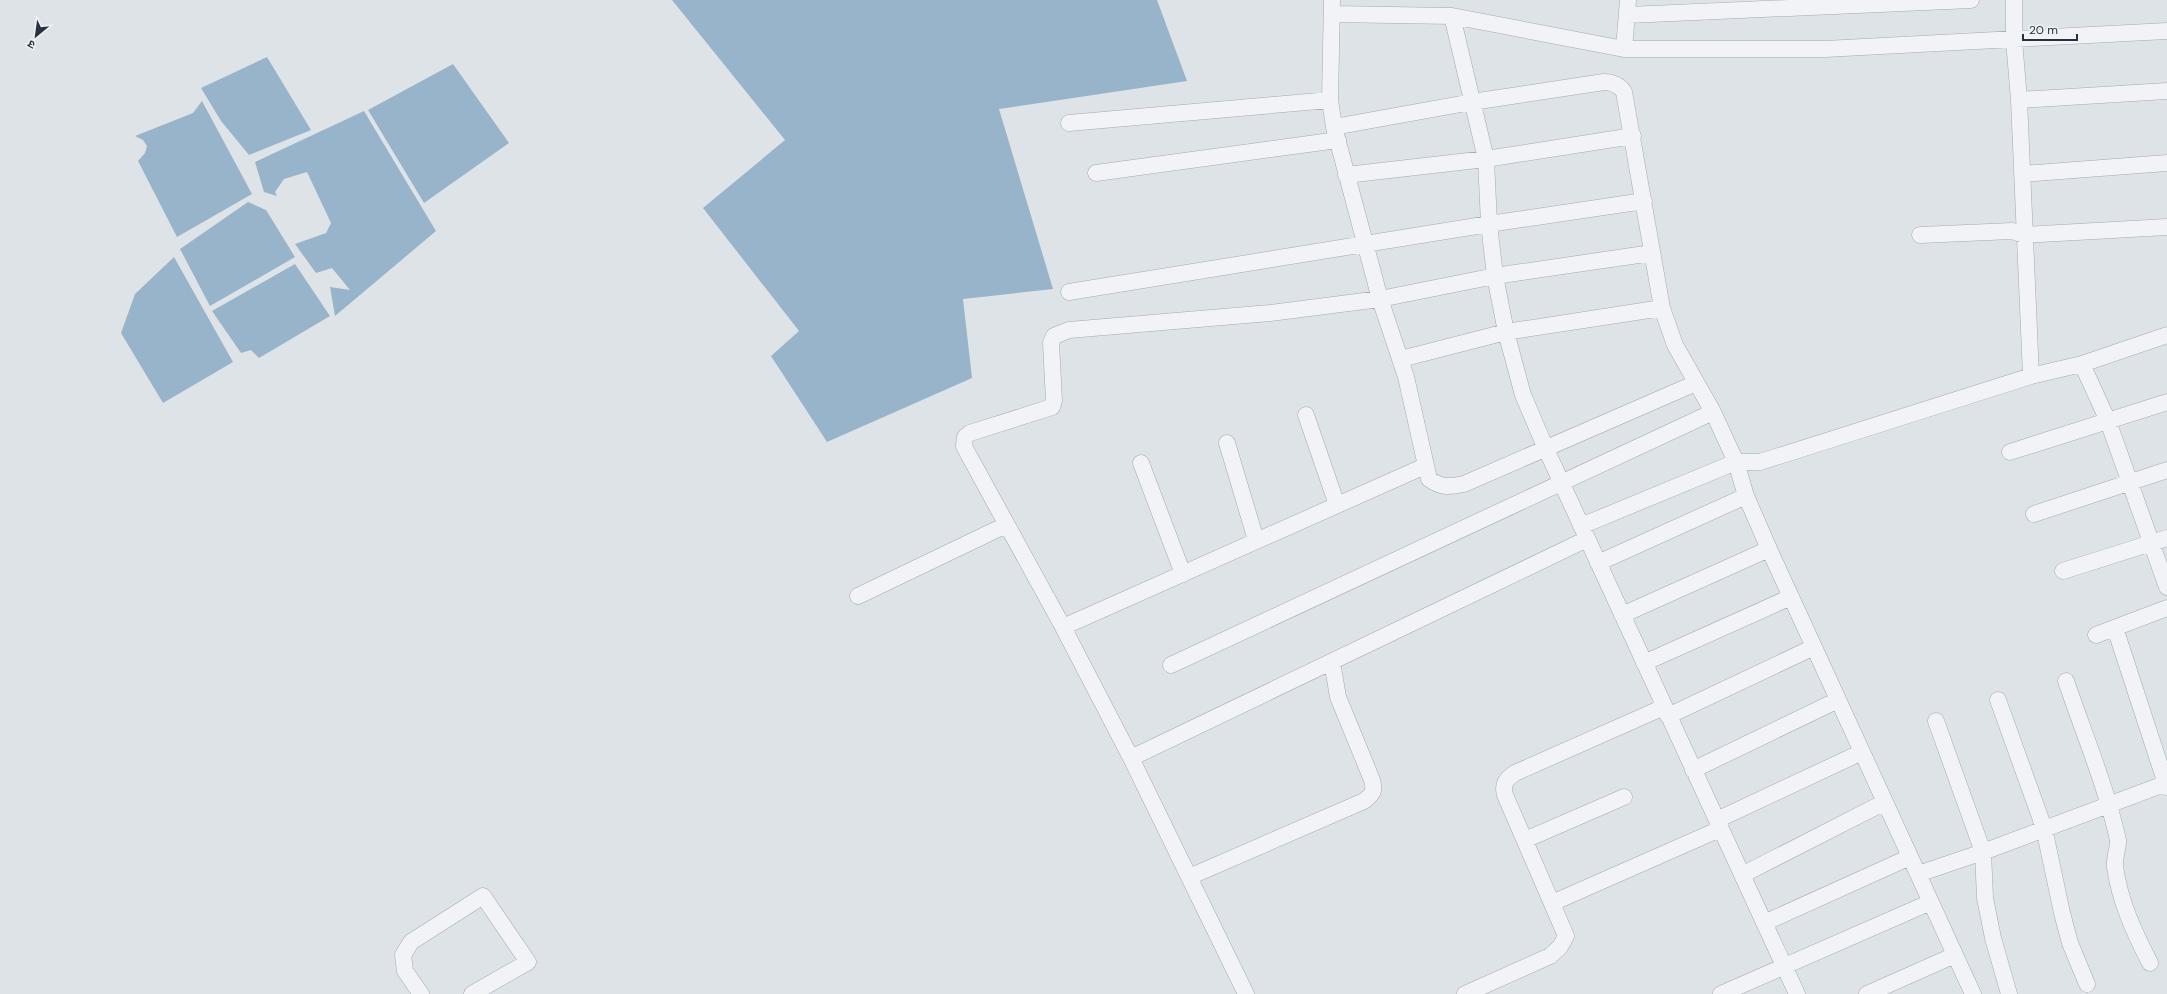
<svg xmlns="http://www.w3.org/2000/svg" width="2167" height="994" font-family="'DM Sans','Noto Sans Devanagari',sans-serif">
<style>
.water{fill:#98b4ca}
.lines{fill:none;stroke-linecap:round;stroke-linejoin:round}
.street-casing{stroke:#a3aab2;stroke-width:17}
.street{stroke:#f1f3f6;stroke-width:16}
</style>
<rect width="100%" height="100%" fill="#dee3e8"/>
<path class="water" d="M672,0H1157L1187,81L999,109L1053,289L963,299L972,378L827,442L771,356L799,331L703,208L785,140Z
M267,57L311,130L249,155L221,121L201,88Z
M453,64L509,143L424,203L368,110Z
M202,101L252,194L177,237L138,161L145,153L147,146L143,140L135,136L193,113Z
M364,111L436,231L335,316L330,287L350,290L332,268L316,273L295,244L326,233L331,223L307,172L284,179L275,192L277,196L264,192L255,162Z
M248,202L266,210L295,257L210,306L180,249Z
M174,257L233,362L163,403L121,333L135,294Z
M295,264L330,316L259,358L251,350L241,353L212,311Z"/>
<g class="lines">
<defs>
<path id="street" d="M1332,0L1330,100L1334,127L1380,299L1406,377L1429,479C1442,488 1449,487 1464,484L1696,383
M2014,0V40L2019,100L2031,376
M1332,14L1452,16L1624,49H1825L2167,31
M1628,15L1971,0
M1452,16L1486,159L1489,224L1495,276L1506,332L1523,395L1546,449L1797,994
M1624,49L1628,0
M2019,100L2167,91
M1069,123L1330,100
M1334,127L1472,102L1604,82C1613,82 1619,85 1624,92L1662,308L1675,345L1713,412L1736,462L1746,496L1769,549L1973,994
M1096,173L1338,140
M2022,174L2167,163
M1346,175L1486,159L1633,136
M1920,235L2012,231L2025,235L2167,227
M1069,292L1489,224L1644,201
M1401,359L1506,332L1662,308
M2082,364L2108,421L2167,587
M1306,415L1337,505
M1227,443L1256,540
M2010,452L2167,402
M1141,463L1183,574
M2034,514L2167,470
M1581,526L1736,462H1760L1779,456L2031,376L2082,364L2167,335
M1598,563L1746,496
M2063,571L2167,538
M858,596L1006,525
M1622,615L1769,549
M1063,627L1425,466
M2115,628L2167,787
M2096,635L2167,608
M1644,663L1791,597
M1171,665L1713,412
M2066,681C2084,734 2106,786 2118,840C2119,846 2114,857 2115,867C2120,902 2134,932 2150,963
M1998,700L2044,828L2062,913L2070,943L2087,984
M1668,716L1814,647
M1936,721L1983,852L1985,898L1993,938L2009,994
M1131,758L1587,539
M1693,770L1838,700
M1717,820L1862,752
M1525,840L1624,797
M1918,874L1983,852L2167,783
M1742,875L1885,802
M1189,877L1364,801C1373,794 1375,791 1372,780L1338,697L1332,662
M1552,903L1720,829
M1764,923L1910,857
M421,994L405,971L403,955L411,942L483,896L528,962L472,994
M1246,994L1131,758L1063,627L967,452L964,446L965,437L970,433L1052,407L1054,401L1051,343L1054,336L1069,330L1270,313L1380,299L1495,276L1652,253
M1465,994L1550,956L1560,947L1566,936L1505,795C1502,784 1506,779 1515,773L1664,707
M1721,994L1931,902
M1867,994L1955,955"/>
</defs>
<use href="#street" class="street-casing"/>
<use href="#street" class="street"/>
</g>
<g transform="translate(36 36) rotate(209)" stroke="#eef2f6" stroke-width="3" paint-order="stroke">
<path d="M0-3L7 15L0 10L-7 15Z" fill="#273240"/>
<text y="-6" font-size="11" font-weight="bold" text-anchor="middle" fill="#273240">उ</text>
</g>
<path d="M2023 34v6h54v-6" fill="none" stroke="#273240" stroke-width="2"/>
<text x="2029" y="34" font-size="12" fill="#273240" stroke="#eef2f6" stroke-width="3" paint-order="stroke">20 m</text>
</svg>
